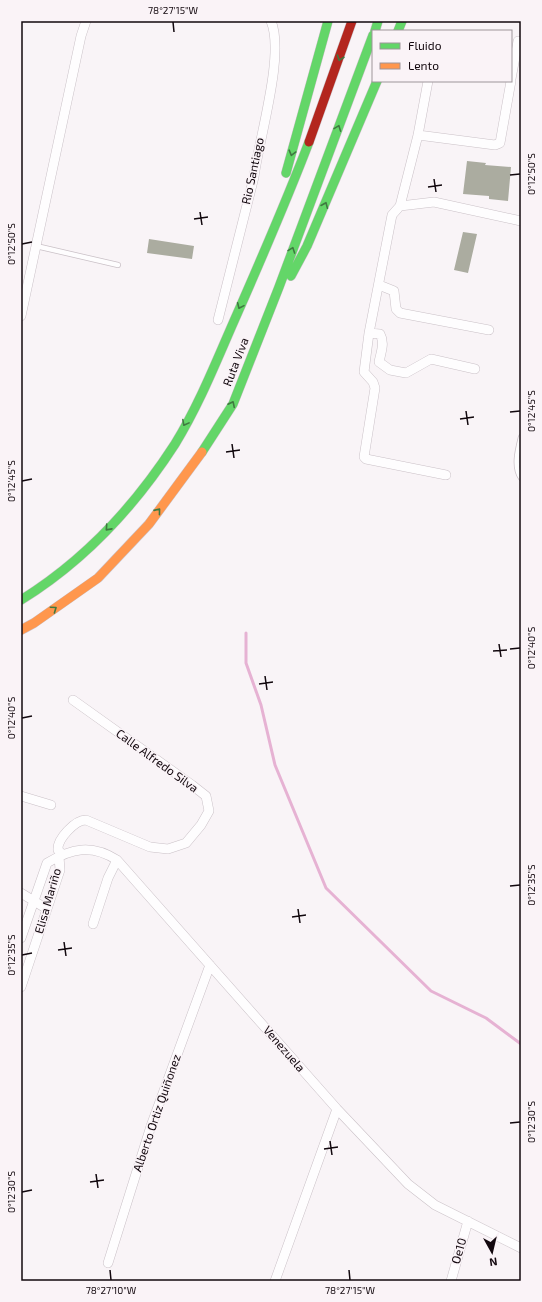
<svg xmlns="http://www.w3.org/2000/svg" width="542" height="1302" font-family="'Exo 2',sans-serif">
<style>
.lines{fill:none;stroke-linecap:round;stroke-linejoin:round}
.stream{stroke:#e6b2d3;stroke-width:3}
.building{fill:#abaca0}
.lane-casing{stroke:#cac1c7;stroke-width:6}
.street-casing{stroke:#cac1c7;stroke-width:10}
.fast-casing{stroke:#cac1c7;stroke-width:10}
.slow-casing{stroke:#cac1c7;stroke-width:10}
.jam-casing{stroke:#cac1c7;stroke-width:10}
.lane{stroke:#fefdfe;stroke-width:4.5}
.street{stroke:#fefdfe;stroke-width:9}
.fast{stroke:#63d668;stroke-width:9}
.slow{stroke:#ff974d;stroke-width:9}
.jam{stroke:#b3261e;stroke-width:9}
.oneway{stroke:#3f7940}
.ticks{fill:none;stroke:#12080e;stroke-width:1.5}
.labels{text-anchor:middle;stroke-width:3;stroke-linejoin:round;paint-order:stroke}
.street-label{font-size:12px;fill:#12080e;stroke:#faf3f7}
.neatline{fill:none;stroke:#12080e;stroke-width:1.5}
.ticks-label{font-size:10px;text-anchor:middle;fill:#12080e}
</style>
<rect width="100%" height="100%" fill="#f9f4f7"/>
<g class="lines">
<path class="stream" d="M246,633V663L261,705L275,765L326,888L431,991L486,1018L521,1044"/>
</g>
<path class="building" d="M467,161L486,163L485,165L511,167L508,201L489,199V196L463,194Z
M463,232L477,234L468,273L454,270Z
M149,239L194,246L192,259L147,253Z"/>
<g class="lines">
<defs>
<path id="lane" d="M36,246L118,265
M521,437C518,449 513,467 521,478"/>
<path id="street" d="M511,79L518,41
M418,135L495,145L500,143L511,81
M400,206L418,135L428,81
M379,285L394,291L396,309L400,313L489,330
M21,316L81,36L86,21
M218,320L254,177C259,138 285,55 271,21
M369,333L380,334C385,343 381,352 379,362L390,370L406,373L431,359L475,369
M446,475L366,459L364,457L375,388L373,382L364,372L369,333L392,215L400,206L434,202L521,221
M21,796L51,805
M62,854L58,850C57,839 75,820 86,820L150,847L168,849L186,843L201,825L209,811L206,796L192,785L73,700
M21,893L47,909
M93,924L108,878L117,860
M21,938L47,863C72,848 92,844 117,860L337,1109L408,1184L435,1205L521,1248
M21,987L60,870L59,856
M108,1263L151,1126L210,965
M275,1281L337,1109
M451,1281L468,1221"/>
<path id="fast" d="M375,31L378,21
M398,31L402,21
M286,173L328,21
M291,276L307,246L377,81
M202,452L233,404L279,287L373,35
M21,600C84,561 135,506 175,444C199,405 216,362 234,321C260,262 286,202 309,142"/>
<path id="slow" d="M21,630L34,623L98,578L149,524L202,452"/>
<path id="jam" d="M309,142L352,21"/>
</defs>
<use href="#lane" class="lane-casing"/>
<use href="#street" class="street-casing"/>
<use href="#fast" class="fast-casing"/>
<use href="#slow" class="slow-casing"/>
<use href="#jam" class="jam-casing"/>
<use href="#lane" class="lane"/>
<use href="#street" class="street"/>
<use href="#fast" class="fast"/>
<use href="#slow" class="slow"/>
<use href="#jam" class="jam"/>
</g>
<defs><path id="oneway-chevron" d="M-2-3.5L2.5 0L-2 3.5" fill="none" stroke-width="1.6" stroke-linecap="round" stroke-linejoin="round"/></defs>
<g class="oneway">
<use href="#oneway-chevron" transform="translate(340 58) rotate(109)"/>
<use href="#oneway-chevron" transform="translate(338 128) rotate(-69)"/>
<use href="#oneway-chevron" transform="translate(292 153) rotate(105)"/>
<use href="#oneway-chevron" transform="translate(325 205) rotate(-67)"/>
<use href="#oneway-chevron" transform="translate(292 250) rotate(-70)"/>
<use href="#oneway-chevron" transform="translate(240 306) rotate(114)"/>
<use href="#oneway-chevron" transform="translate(232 404) rotate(-64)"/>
<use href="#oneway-chevron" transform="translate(185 423) rotate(118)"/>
<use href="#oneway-chevron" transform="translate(158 511) rotate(-51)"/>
<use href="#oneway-chevron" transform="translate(108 528) rotate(132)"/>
<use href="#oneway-chevron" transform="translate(54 609) rotate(-35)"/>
</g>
<path class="ticks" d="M173,22L174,32M510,175L520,174M434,179L436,192M428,187L442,185M200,212L202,225M194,219L208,217M22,244L32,242M466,411L468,425M510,412L520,411M460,419L474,417M232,444L234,458M226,452L240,450M22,481L32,479M499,644L501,657M510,649L520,648M493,651L507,650M265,676L267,690M259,684L273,682M22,718L32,716M510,886L520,885M298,909L300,923M292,917L306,915M64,942L66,956M58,950L72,948M22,955L32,953M510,1123L520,1122M330,1141L332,1155M324,1149L338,1147M96,1174L98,1188M90,1182L104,1180M22,1192L32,1190M110,1270L111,1280M349,1270L350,1280"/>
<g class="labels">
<g class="street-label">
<text transform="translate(253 171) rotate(-78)" y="4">Rio Santiago</text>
<text transform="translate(236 362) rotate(-69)" y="4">Ruta Viva</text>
<text transform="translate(157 761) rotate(36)" y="4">Calle Alfredo Silva</text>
<text transform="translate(48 901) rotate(-74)" y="4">Elisa Mariño</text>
<text transform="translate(284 1049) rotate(49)" y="4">Venezuela</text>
<text transform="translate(157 1113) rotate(-71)" y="4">Alberto Ortiz Quiñonez</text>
<text transform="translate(459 1251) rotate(-74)" y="4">Oe10</text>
</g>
</g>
<rect width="542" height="1302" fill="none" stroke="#faf3f7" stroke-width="44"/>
<rect x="372" y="30" width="140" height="52" fill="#faf3f7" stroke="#9d959a"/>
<rect x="380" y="43" width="20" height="6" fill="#63d668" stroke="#9d959a"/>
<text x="408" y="50" font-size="12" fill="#12080e">Fluido</text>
<rect x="380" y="63" width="20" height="6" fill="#ff974d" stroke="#9d959a"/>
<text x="408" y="70" font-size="12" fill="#12080e">Lento</text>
<g transform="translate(492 1252) rotate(172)" stroke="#faf3f7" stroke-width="3" paint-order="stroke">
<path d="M0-3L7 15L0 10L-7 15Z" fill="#12080e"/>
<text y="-6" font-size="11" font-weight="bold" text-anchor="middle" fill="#12080e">N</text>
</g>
<rect x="22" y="22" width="498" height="1258" class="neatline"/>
<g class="ticks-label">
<text x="173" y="14">78°27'15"W</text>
<text transform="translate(531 174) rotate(-90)" y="4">0°12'50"S</text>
<text transform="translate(11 244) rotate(-90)" y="4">0°12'50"S</text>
<text transform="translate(531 411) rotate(-90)" y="4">0°12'45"S</text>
<text transform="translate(11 481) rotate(-90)" y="4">0°12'45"S</text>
<text transform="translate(531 648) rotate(-90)" y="4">0°12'40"S</text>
<text transform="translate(11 718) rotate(-90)" y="4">0°12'40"S</text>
<text transform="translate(531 885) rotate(-90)" y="4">0°12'35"S</text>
<text transform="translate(11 955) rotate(-90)" y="4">0°12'35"S</text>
<text transform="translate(531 1122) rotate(-90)" y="4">0°12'30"S</text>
<text transform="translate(11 1192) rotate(-90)" y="4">0°12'30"S</text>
<text x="111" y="1294">78°27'10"W</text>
<text x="350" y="1294">78°27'15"W</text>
</g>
</svg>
